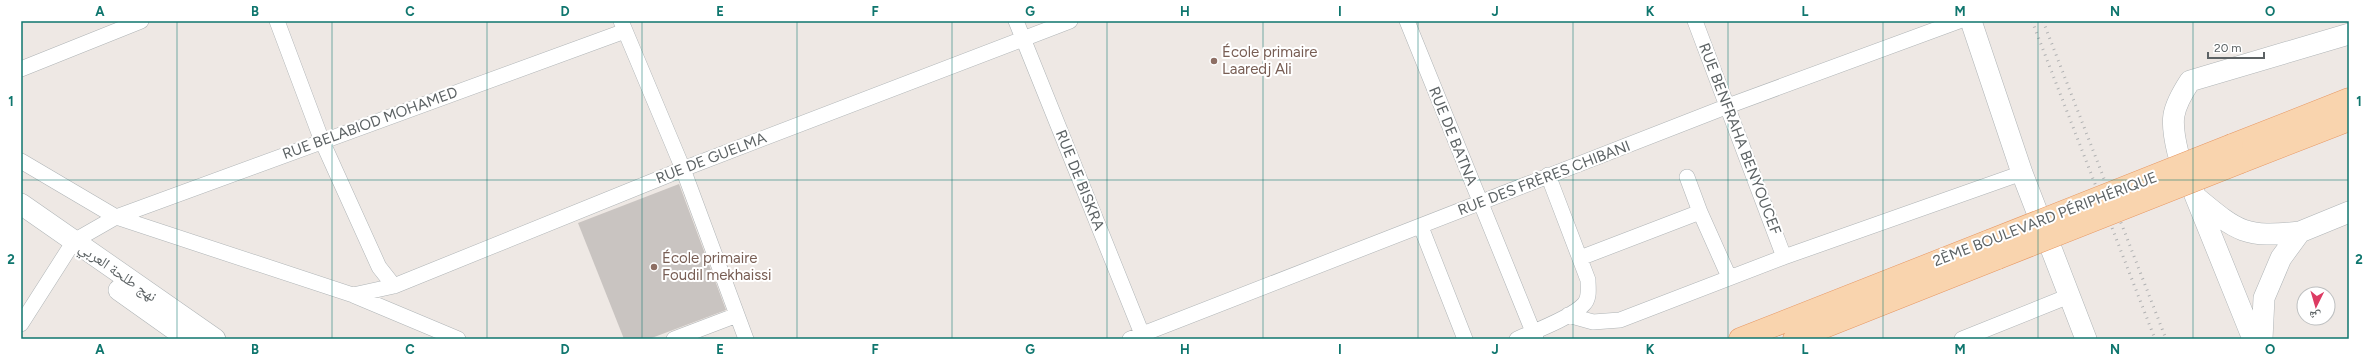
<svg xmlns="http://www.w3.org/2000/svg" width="2370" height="360" font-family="Figtree,'Noto Naskh Arabic',sans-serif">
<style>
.building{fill:#c9c4c1}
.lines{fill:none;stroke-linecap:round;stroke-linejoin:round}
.street-casing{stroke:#afb4b6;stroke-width:16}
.secondary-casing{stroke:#afb4b6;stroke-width:22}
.primary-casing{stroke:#e79763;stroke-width:23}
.street{stroke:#fff;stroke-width:15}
.secondary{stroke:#fff;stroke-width:21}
.primary{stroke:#f9d4ae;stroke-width:22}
.rail{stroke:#b0b1b2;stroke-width:3;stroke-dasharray:1 5;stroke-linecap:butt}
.primary-bridge-casing{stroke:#e79763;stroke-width:23;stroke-linecap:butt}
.primary-bridge{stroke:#f9d4ae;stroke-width:22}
.grid{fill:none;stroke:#0f766e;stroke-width:1;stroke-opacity:0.55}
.education-dot{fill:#8d6e63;stroke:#fff;stroke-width:1.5}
.labels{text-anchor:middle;stroke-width:4;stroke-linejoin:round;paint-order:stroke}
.education-label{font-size:15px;fill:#785e54;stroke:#fff;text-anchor:start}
.street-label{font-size:15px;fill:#5c6264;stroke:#fff}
.neatline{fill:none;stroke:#0f766e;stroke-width:1.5}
.grid-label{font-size:13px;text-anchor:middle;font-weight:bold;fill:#0f766e}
</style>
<rect width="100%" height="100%" fill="#eee8e4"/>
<path class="building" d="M679,184L726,310L649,339H624L578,223Z"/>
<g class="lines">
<defs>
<path id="street" d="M277,21L322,141L379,267L394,286
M621,21L683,169L746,339
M1016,21L1144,339
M1407,21L1536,339
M1695,21L1784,257
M21,69L141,21
M21,161L116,217L353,295L458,339
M1687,177L1700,212L1729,277
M1421,227L1465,339
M1580,258L1700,212
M353,295L394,286L683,169L1070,21
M1568,315L1593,322L1620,320L1784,257L2022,173
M21,324L74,241L116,217L625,31
M674,339L737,315
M1130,339L1728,106L1959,21
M1517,339C1533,332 1573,317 1584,304C1590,298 1588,288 1588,280L1548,175
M1962,339L2069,296"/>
<path id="secondary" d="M1971,21L2022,173L2086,339
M2197,198C2238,232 2245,238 2300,232
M21,204L215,339
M119,290L188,339
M2253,339L2178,153C2170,120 2171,110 2190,81L2349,34
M2262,339L2264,298L2281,258L2300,232L2349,212"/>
<path id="primary" d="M2232,145L2349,99
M2241,162L2349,120
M1740,339L1989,241
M1794,339L1998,258"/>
</defs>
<use href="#street" class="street-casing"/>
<use href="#secondary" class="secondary-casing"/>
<use href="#primary" class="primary-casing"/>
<use href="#street" class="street"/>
<use href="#secondary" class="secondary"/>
<use href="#primary" class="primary"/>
<path class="rail" d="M2032,21L2155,339
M2043,21L2166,339"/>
<defs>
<path id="primary-bridge" d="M1989,241L2232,145
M1998,258L2241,162"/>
</defs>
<use href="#primary-bridge" class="primary-bridge-casing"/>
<use href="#primary-bridge" class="primary-bridge"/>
</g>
<path class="grid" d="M177,21V339M332,21V339M487,21V339M642,21V339M797,21V339M952,21V339M1107,21V339M1263,21V339M1418,21V339M1573,21V339M1728,21V339M1883,21V339M2038,21V339M2193,21V339M21,180H2349"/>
<g class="education-dot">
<circle cx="1214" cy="61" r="4"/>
<circle cx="654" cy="267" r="4"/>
</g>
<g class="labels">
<g class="education-label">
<text x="1222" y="57">École primaire<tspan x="1222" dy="17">Laaredj Ali</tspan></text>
<text x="662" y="263">École primaire<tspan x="662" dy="17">Foudil mekhaissi</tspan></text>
</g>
<g class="street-label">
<text transform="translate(370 123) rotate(-20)" y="5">RUE BELABIOD MOHAMED</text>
<text transform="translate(1453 136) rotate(68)" y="5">RUE DE BATNA</text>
<text transform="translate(1740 139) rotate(69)" y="5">RUE BENFRAHA BENYOUCEF</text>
<text transform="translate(711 158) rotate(-21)" y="5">RUE DE GUELMA</text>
<text transform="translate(1544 178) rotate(-21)" y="5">RUE DES FRÈRES CHIBANI</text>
<text transform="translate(1080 180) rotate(68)" y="5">RUE DE BISKRA</text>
<text transform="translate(2045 219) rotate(-21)" y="5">2ÈME BOULEVARD PÉRIPHÉRIQUE</text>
<text transform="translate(118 272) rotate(35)" y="5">نهج طلحة العربي</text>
</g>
</g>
<rect width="2370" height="360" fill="none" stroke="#ffffff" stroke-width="44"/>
<g transform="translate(2316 306) rotate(185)"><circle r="19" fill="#ffffff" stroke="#bec0c1"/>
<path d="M0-3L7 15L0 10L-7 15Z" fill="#dd3b63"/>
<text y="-6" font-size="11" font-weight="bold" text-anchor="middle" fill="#5c6264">ش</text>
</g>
<path d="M2208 52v6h56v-6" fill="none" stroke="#5c6264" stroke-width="2"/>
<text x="2214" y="52" font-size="12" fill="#5c6264" stroke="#ffffff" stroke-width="3" paint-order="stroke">20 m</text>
<rect x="22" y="22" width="2326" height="316" class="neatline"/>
<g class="grid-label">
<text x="100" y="16">A</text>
<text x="255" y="16">B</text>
<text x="410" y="16">C</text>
<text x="565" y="16">D</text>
<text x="720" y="16">E</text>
<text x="875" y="16">F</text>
<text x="1030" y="16">G</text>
<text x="1185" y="16">H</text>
<text x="1340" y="16">I</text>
<text x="1495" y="16">J</text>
<text x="1650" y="16">K</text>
<text x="1805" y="16">L</text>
<text x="1960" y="16">M</text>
<text x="2115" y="16">N</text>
<text x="2270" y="16">O</text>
<text x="11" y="106">1</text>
<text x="2359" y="106">1</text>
<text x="11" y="264">2</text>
<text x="2359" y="264">2</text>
<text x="100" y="354">A</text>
<text x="255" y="354">B</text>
<text x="410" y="354">C</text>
<text x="565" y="354">D</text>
<text x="720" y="354">E</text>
<text x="875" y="354">F</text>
<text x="1030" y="354">G</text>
<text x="1185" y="354">H</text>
<text x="1340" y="354">I</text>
<text x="1495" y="354">J</text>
<text x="1650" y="354">K</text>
<text x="1805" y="354">L</text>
<text x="1960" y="354">M</text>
<text x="2115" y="354">N</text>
<text x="2270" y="354">O</text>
</g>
</svg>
